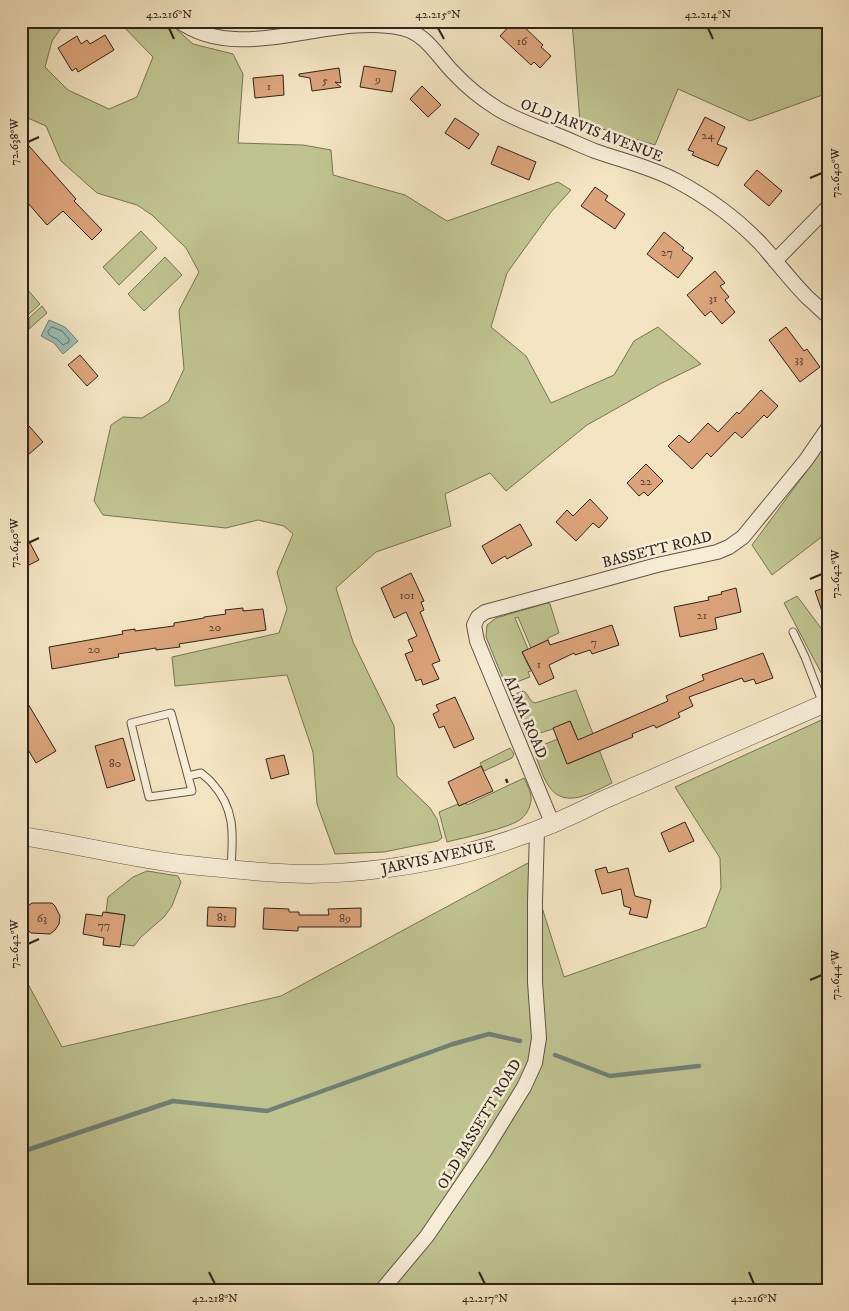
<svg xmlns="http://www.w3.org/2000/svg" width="849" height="1311" font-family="'IM FELL DW Pica',serif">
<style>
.green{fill:#bfc390;stroke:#787356}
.water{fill:#9bbeb4;stroke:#708077}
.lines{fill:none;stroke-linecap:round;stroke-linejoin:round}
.shore{stroke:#667068;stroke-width:1}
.stream{stroke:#708077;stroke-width:4.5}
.building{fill:#dca47b;stroke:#30231c}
.service-casing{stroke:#615345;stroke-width:9}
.minor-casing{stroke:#615345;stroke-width:16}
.tertiary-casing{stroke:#615345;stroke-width:19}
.path{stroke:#30231c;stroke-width:2.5;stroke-dasharray:4 2.5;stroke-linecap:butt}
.service{stroke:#f7edd7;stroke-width:7}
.minor{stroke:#f7edd7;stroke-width:14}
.tertiary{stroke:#f7edd7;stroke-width:18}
.ticks{fill:none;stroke:#30231c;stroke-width:2}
.labels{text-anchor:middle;stroke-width:5;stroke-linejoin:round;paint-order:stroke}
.number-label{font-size:12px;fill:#5b4334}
.street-label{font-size:15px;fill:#30231c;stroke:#f7edd7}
.neatline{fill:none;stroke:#30231c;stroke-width:2}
.ticks-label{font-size:12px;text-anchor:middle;fill:#30231c}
</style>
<rect width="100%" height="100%" fill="#f3e4c1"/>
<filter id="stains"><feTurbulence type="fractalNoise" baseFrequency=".004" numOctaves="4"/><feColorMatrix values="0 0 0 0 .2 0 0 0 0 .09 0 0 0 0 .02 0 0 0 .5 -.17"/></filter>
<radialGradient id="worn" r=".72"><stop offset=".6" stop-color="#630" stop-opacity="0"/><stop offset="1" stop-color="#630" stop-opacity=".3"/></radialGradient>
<path class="green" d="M21,21H66L52,41L45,67L68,90L109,109L137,97L153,57L118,21H167L193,44L233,54L243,74L238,143L303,145L331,150L333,175L405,195L447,221L558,182L571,190L551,212L507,273L491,327L526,356L551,403L614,375L634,341L658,327L701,364L660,384L587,425L506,491L490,473L445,494L451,526L376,552L336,588L353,642L394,726L397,776L430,808L437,819L442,838L438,841L384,852L335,854L317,804L313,752L287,675L175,686L172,657L279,633L287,609L277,572L293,534L284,526L258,520L226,528L103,515L94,501L111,425L123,417L142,418L169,401L184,369L179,310L199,272L186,248L152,215L137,205L97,193L61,161L46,126L21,115Z
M572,21H828V93L750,121L678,89L655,145L580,122Z
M141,231L157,248L119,285L103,267Z
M165,257L182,275L144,311L128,294Z
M26,288L40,304L29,314L21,313V305L27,300L21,292Z
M42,306L47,313L29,329V318Z
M828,438V532L772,575L752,545L806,472Z
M797,596L824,632L828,631V681L826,682L784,603Z
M547,603L550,604L559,633L548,638V640L531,648L518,617L515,618L528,649L522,652L531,671L528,672L530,677L506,686L486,637L487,625L496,618Z
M576,690L612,783C593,792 564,811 548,785C542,776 539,763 534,753L535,748L558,739L568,764L594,753L588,737L578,740L570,721L553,729L527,737L510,696L523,691C529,693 528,701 535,703Z
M828,717V1290H21V971L62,1047L281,996L528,863L564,977L706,927L721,888L720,858L675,787Z
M510,748L514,754L512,758L484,771L480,763Z
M524,778C527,785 532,793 531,801C530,807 527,814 522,818C512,828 462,838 447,842L439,812L458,804L459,806L466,803L467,805Z
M147,871L178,876L181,882L172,906L164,917L141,937L134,946L120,944L125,915L106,912L108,897L133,877Z"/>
<path class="water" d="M49,320L65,327L78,341L63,354L54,343L41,336Z"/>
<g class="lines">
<path class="shore" d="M52,327L62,331L69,339V342L63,345L57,339L49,335L48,332Z"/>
<path class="stream" d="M555,1055L610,1076L699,1066
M21,1152L173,1101L267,1111L453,1044L489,1034L520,1041"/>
</g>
<path class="building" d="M514,21H518L543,45L541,47L551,56L540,68L534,62L531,65L500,36Z
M105,35L114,50L78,72L76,68L72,71L58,48L77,36L81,44L87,40L90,44Z
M364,66L396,71L392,92L360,87Z
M339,68L341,83L335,82L341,87L312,91L310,78L299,76V74Z
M283,75L284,95L255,98L253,78Z
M422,86L441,105L428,117L410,99Z
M705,117L725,127L717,144L727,148L718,166L692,155L694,152L688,150Z
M455,118L479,134L469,149L445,133Z
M21,137L76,199L74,201L102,230L92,240L63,211L47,225L21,195Z
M498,146L536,162L529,180L491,164Z
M757,170L782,191L769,206L744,185Z
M595,187L608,196L605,200L625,214L615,229L581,206Z
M664,232L684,248L682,250L693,258L678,278L647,254Z
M715,271L725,283L720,286L729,297L725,300L735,312L722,324L711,311L705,316L687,295Z
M786,327L804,351L807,349L820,367L800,382L769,340Z
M80,355L98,376L87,386L68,365Z
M761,390L778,406L767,418L764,415L742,438L735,432L711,457L707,453L692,469L668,446L679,435L689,443L708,423L718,432L737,412L739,414Z
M29,426L43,442L21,461V432Z
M646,464L663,481L648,496L644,492L639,496L627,483Z
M590,499L608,518L599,528L593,523L576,541L556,522L567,510L573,516Z
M520,524L532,545L507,559L505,556L492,564L482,546Z
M21,526L39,560L21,569Z
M411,573L424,601L421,602L424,610L420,612L440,661L432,664L439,679L423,685L421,679L416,681L405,654L413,651L408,640L417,636L406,612L394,618L381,588Z
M828,587V623H826L815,591Z
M736,588L741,612L715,618L717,629L680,637L674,607L709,600L708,597L722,594L721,592Z
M243,608V611L263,609L266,630L179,644L180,647L156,650V648L118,654L119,657L52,669L49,647L123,634L122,631L135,629V631L174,626V623L204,618V617L226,614L225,610Z
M612,625L619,645L592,654L590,650L575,655L574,653L549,665L554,678L539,685L522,652L548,640L550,645Z
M763,653L773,678L756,684L754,679L744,682L742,678L689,697L693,706L678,713L680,717L656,728L654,725L632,734L633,737L567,764L553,728L570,721L578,740L668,701L666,696L704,680L702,675Z
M21,692L56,751L36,763L21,738Z
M455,697L474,739L454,748L444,726L439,728L433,714L439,711L436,705Z
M123,738L135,780L107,788L95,746Z
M284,755L289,774L271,779L266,759Z
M481,766L493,791L459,806L448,782Z
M685,822L694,841L669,852L661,833Z
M606,867L608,873L628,868L635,896L651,900L647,918L629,914L631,908L624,906L621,889L602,894L595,870Z
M32,903H52L55,906L60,916L59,924L55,930L50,934L31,933L24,927V909Z
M208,907L236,908L235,927L207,926Z
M264,908L289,909V912H299V915H329L328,909L361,908V927H298V931L263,929Z
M103,912L125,915L120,947L103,945L104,938L83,934L86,914L102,916Z"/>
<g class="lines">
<defs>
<path id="service" d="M793,632L805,657L823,704
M188,776L171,713L131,723L149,797L192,791L188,776L201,773C204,776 209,779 212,783C236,809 233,836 231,868"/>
<path id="minor" d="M179,21C241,66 331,12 401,28C426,33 437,56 454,73C467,87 482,99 498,109C516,120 537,127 557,135C570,140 582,146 595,151C623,161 651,167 677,181C707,197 737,219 761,244C777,262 791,281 808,298C815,304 821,310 828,316
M775,261L828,207
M553,825L477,641L474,625L478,617L485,612L657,565L717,552L729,547L743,537L806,460L828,428
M382,1290L427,1236L484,1152L524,1087L535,1063L539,1038L535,982V901L537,831"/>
<path id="tertiary" d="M21,836C77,844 133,859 189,865C229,869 270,874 310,874C411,872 511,848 601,801L828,702"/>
</defs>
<use href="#service" class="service-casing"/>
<use href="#minor" class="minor-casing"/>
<use href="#tertiary" class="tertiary-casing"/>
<path class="path" d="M506,779L508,784"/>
<use href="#service" class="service"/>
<use href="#minor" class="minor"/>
<use href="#tertiary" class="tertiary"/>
</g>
<path class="ticks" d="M169,28L174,39M438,28L444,39M708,28L713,39M28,142L39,137M810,178L822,173M28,543L39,538M810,579L822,574M28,944L39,939M810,980L822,975M209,1272L215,1284M479,1272L485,1284M749,1272L754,1284"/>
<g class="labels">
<g class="number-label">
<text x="522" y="45">16</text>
<text x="378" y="83">9</text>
<text x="325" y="84">5</text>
<text x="269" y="90">1</text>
<text x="708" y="139">24</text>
<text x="667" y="256">27</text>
<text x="713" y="302">31</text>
<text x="799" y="363">33</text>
<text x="646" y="485">22</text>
<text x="407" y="599">101</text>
<text x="702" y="619">21</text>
<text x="215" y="631">20</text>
<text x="594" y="646">7</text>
<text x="94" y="653">20</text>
<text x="539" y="668">1</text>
<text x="115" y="767">80</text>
<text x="222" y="921">81</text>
<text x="42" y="922">63</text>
<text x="345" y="922">89</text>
<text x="104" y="929">77</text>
</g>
<g class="street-label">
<text transform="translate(592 130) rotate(21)" y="5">OLD JARVIS AVENUE</text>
<text transform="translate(657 549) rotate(-14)" y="5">BASSETT ROAD</text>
<text transform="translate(526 717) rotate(67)" y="5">ALMA ROAD</text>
<text transform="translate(438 857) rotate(-12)" y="5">JARVIS AVENUE</text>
<text transform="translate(479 1124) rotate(-59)" y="5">OLD BASSETT ROAD</text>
</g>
</g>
<rect width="849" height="1311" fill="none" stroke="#f3e4c1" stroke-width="55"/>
<rect x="28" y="28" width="794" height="1256" class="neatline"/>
<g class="ticks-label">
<text x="169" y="18">42.216°N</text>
<text x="438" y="18">42.215°N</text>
<text x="708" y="18">42.214°N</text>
<text transform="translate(14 142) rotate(-90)" y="4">72.638°W</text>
<text transform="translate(835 173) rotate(-90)" y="4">72.640°W</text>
<text transform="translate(14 543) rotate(-90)" y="4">72.640°W</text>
<text transform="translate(835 574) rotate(-90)" y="4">72.642°W</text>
<text transform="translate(14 944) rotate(-90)" y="4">72.642°W</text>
<text transform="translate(835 975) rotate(-90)" y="4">72.644°W</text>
<text x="215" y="1302">42.218°N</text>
<text x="485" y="1302">42.217°N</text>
<text x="754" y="1302">42.216°N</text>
</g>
<rect width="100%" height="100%" filter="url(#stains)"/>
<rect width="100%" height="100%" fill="url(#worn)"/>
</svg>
